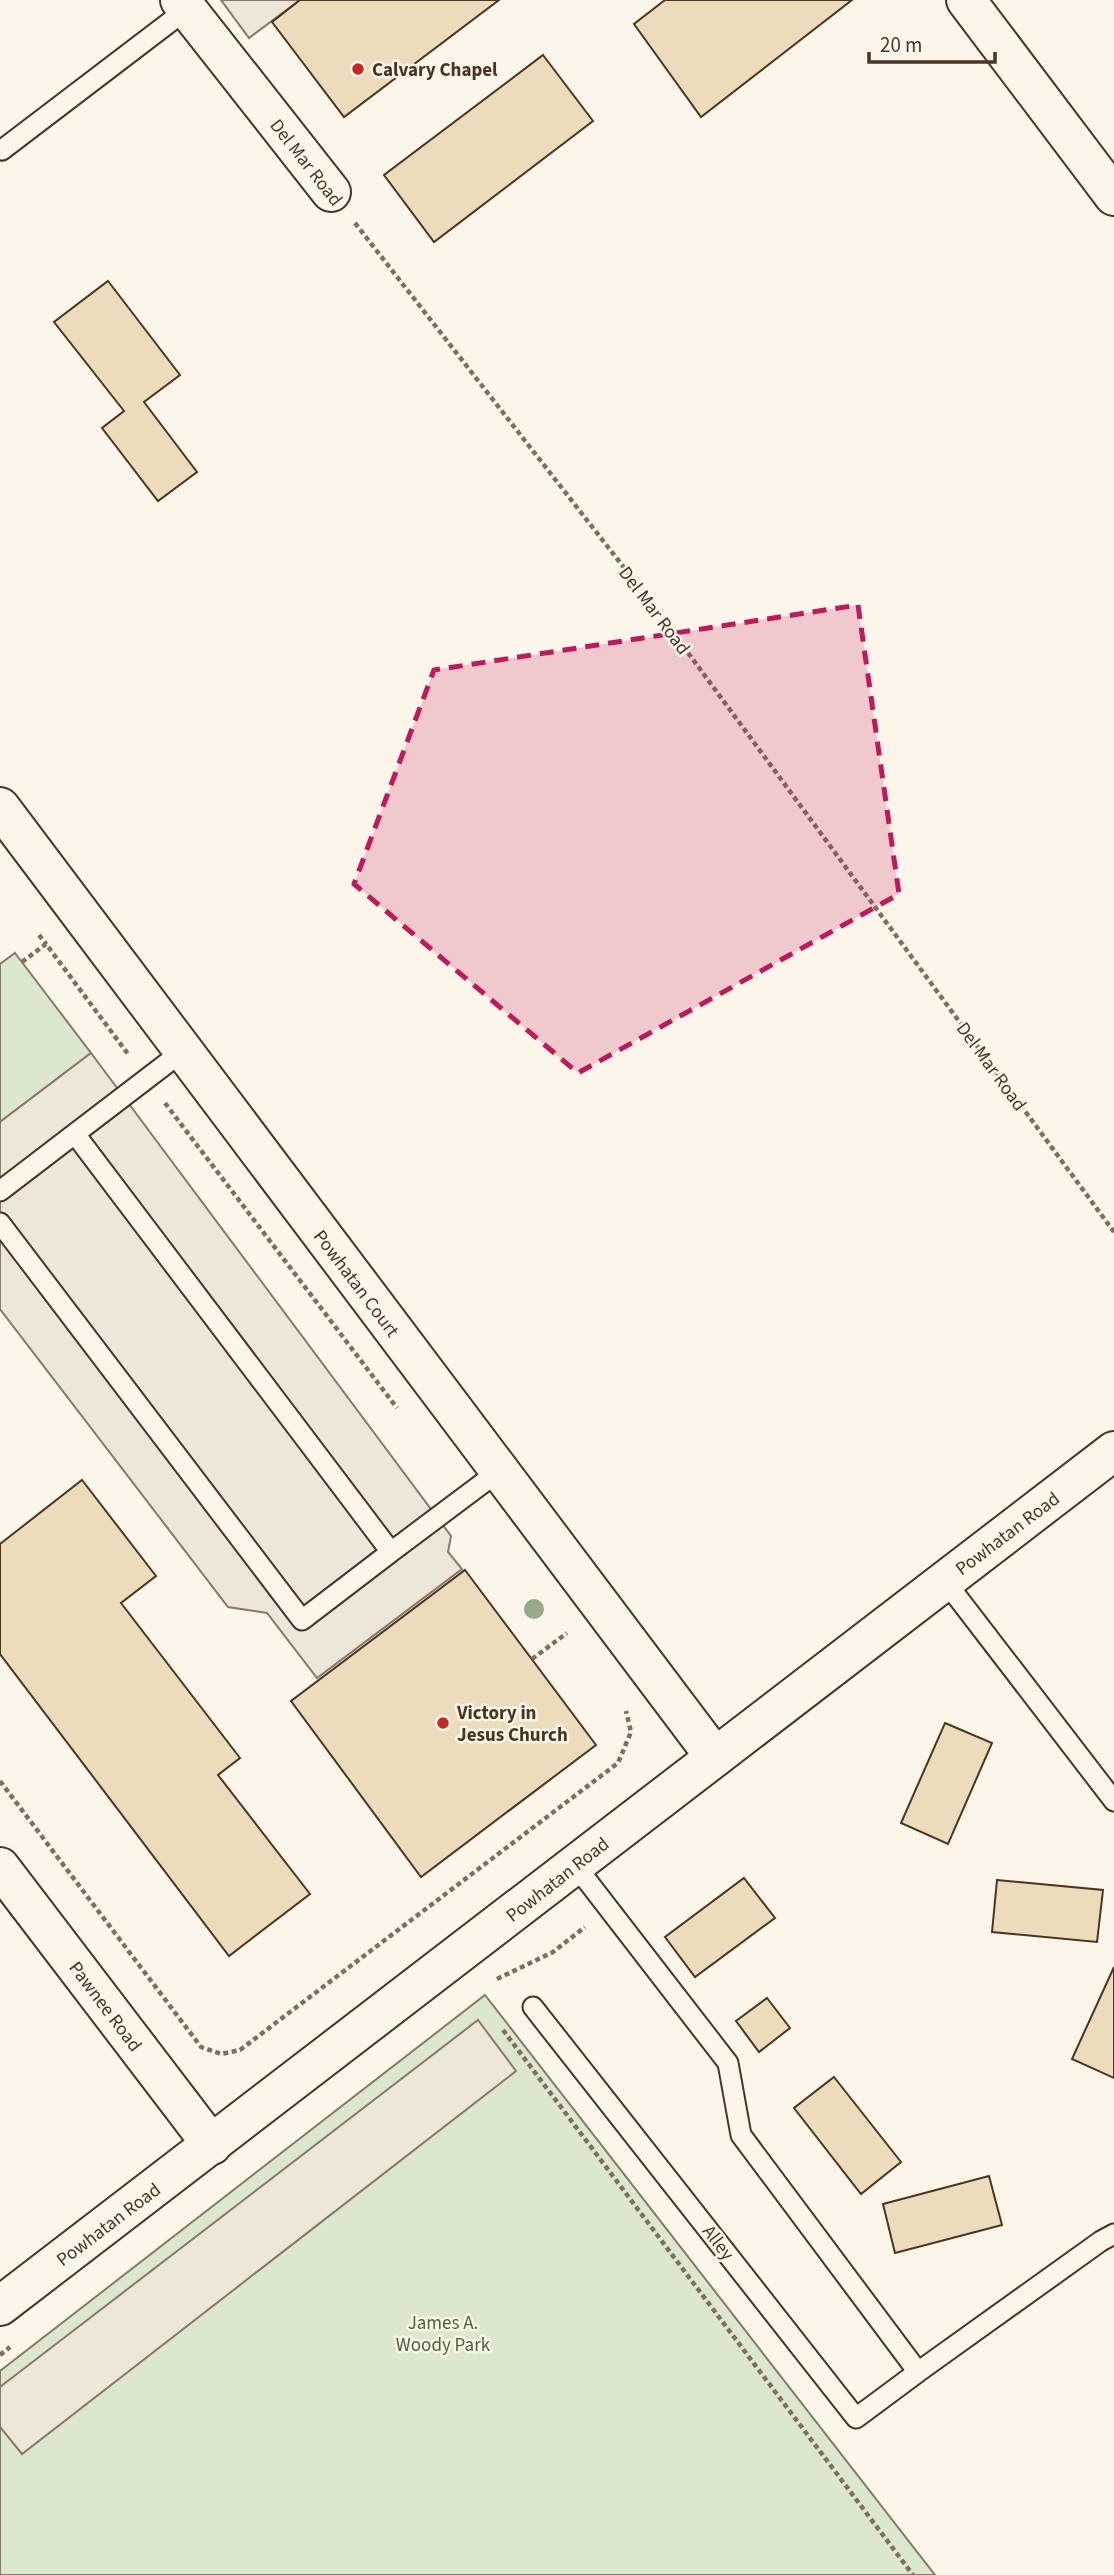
<svg xmlns="http://www.w3.org/2000/svg" width="1114" height="2575" font-family="'Source Sans 3',sans-serif">
<style>
.green{fill:#dce7d0;stroke:#887966;stroke-width:2}
.parking{fill:#ede7d9;stroke:#887966;stroke-width:2}
.building{fill:#ecdcbc;stroke:#4a3520;stroke-width:2}
.lines{fill:none;stroke-linecap:round;stroke-linejoin:round}
.service-casing{stroke:#4a3520;stroke-width:23}
.minor-casing{stroke:#4a3520;stroke-width:42}
.tertiary-casing{stroke:#4a3520;stroke-width:42}
.path{stroke:#7f6f5c;stroke-width:4.5;stroke-dasharray:5 3.5;stroke-linecap:butt}
.service{stroke:#fbf6e9;stroke-width:19}
.minor{stroke:#fbf6e9;stroke-width:38}
.tertiary{stroke:#fbf6e9;stroke-width:38}
.tree{fill:#96a887}
.marked{fill:#c2185b;fill-opacity:0.2;stroke:#c2185b;stroke-width:5;stroke-dasharray:14 9;stroke-linejoin:round}
.poi-dot{fill:#c62828;stroke:#fbf6e9;stroke-width:2.5}
.labels{text-anchor:middle;stroke-width:5;stroke-linejoin:round;paint-order:stroke}
.poi-label{font-size:19px;font-weight:bold;fill:#4a3520;stroke:#fbf6e9;text-anchor:start}
.street-label{font-size:19px;fill:#4a3520;stroke:#fbf6e9}
.park-label{font-size:19px;fill:#436837;stroke:#fbf6e9}
</style>
<rect width="100%" height="100%" fill="#fbf6e9"/>
<path class="green" d="M15,953L91,1053L0,1122V964Z
M485,1995L935,2575H0V2371Z"/>
<path class="parking" d="M221,0H300L249,38Z
M91,1053L451,1536L448,1552L462,1569L317,1678L267,1613L228,1607L0,1309V1122Z
M478,2020L516,2071L22,2454L0,2427V2387Z"/>
<path class="building" d="M300,0H499L344,117L272,22Z
M665,0H852L701,117L634,24Z
M543,55L593,121L434,242L384,175Z
M108,281L180,375L144,402L197,472L158,501L102,428L124,411L54,322Z
M82,1480L156,1576L121,1603L240,1758L218,1775L310,1894L229,1956L0,1654V1544Z
M465,1570L596,1745L421,1877L291,1701Z
M945,1723L992,1743L948,1844L901,1823Z
M744,1878L775,1918L695,1977L665,1937Z
M997,1880L1103,1890L1097,1942L992,1932Z
M1114,1967V2078L1072,2059Z
M767,1998L790,2028L759,2052L736,2021Z
M834,2077L901,2162L861,2194L794,2108Z
M989,2176L1002,2225L895,2253L883,2204Z"/>
<g class="lines">
<defs>
<path id="service" d="M0,149L2,150L187,9
M0,1191L183,1051
M0,1223L302,1620L391,1552L75,1134
M391,1552L499,1471
M945,1581L1114,1801
M575,1865L728,2063L741,2135L918,2372L1101,2241L1114,2234
M533,2007L856,2418L918,2372"/>
<path id="minor" d="M180,0L331,192
M966,0L1114,196
M0,807L715,1757
M0,1867L212,2145"/>
<path id="tertiary" d="M0,2306L1114,1451"/>
</defs>
<use href="#service" class="service-casing"/>
<use href="#minor" class="minor-casing"/>
<use href="#tertiary" class="tertiary-casing"/>
<path class="path" d="M355,223L647,597L1114,1232
M39,935L46,944
M22,962L46,944L128,1054
M165,1103L397,1408
M532,1659L567,1633
M0,1781L201,2047L221,2054L240,2050L618,1763L631,1732L626,1711
M497,1979L553,1952L585,1927
M503,2030L913,2575
M0,2355L10,2347"/>
<use href="#service" class="service"/>
<use href="#minor" class="minor"/>
<use href="#tertiary" class="tertiary"/>
</g>
<circle class="tree" cx="534" cy="1609" r="10"/>
<path class="marked" d="M858,605L899,894L578,1073L354,884L434,670Z"/>
<g class="poi-dot">
<circle cx="358" cy="69" r="7"/>
<circle cx="443" cy="1723" r="7"/>
</g>
<g class="labels">
<g class="poi-label">
<text x="372" y="76">Calvary Chapel</text>
<text x="457" y="1719">Victory in<tspan x="457" dy="22">Jesus Church</tspan></text>
</g>
<g class="street-label">
<text transform="translate(307 162) rotate(52)" y="7">Del Mar Road</text>
<text transform="translate(655 610) rotate(53)" y="7">Del Mar Road</text>
<text transform="translate(992 1066) rotate(54)" y="7">Del Mar Road</text>
<text transform="translate(357 1283) rotate(53)" y="7">Powhatan Court</text>
<text transform="translate(1007 1533) rotate(-37)" y="7">Powhatan Road</text>
<text transform="translate(557 1879) rotate(-38)" y="7">Powhatan Road</text>
<text transform="translate(106 2006) rotate(53)" y="7">Pawnee Road</text>
<text transform="translate(108 2224) rotate(-37)" y="7">Powhatan Road</text>
<text transform="translate(719 2242) rotate(52)" y="7">Alley</text>
</g>
<g class="park-label">
<text x="443" y="2329">James A.<tspan x="443" dy="22">Woody Park</tspan></text>
</g>
</g>
<path d="M869 52v10h126v-10" fill="none" stroke="#4a3520" stroke-width="3.5"/>
<text x="880" y="52" font-size="21" fill="#4a3520" stroke="#fbf6e9" stroke-width="5" paint-order="stroke">20 m</text>
</svg>
